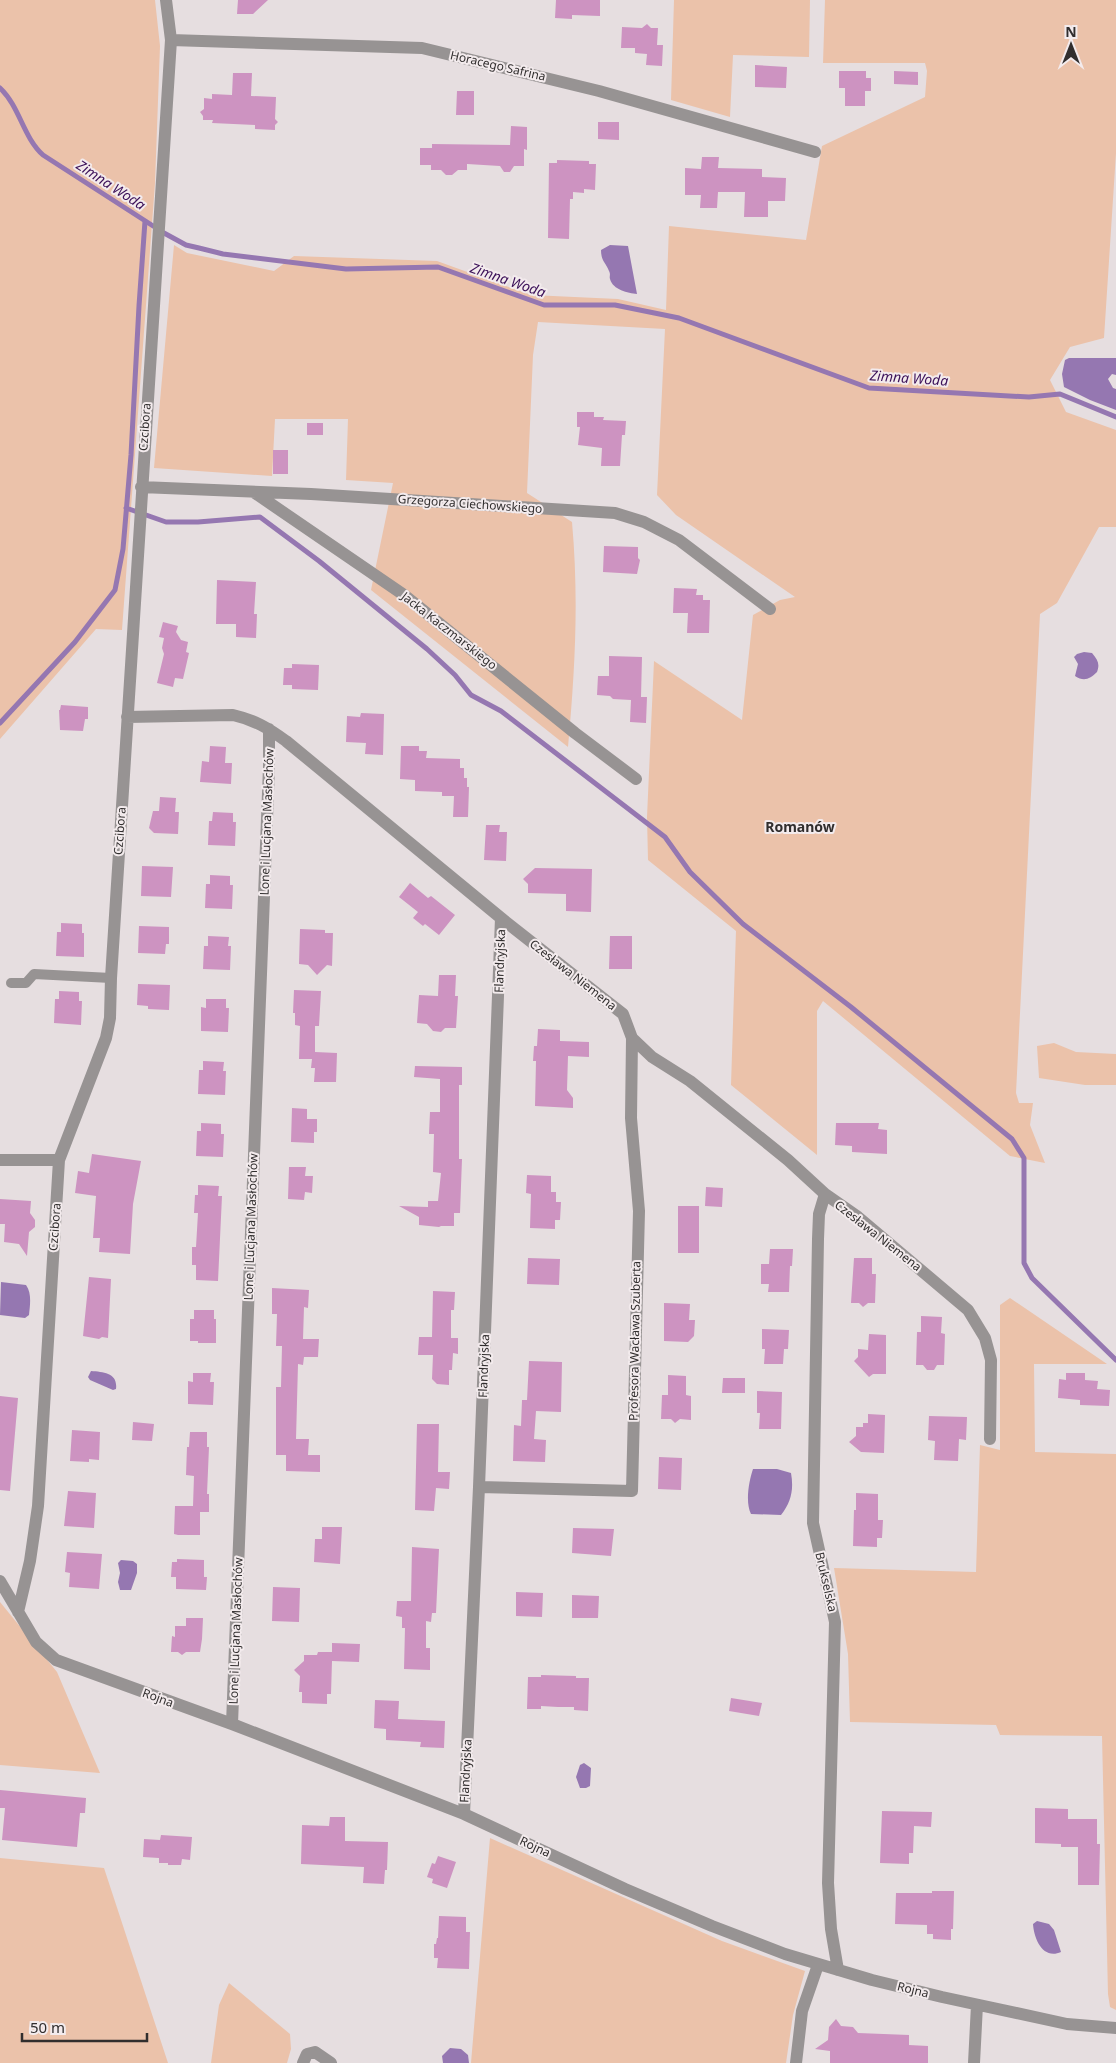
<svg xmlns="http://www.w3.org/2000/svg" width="1116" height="2063" font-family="'Noto Sans',sans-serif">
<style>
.green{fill:#ebc2aa}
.water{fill:#9577b1}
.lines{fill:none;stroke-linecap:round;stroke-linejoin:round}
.stream{stroke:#9577b1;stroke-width:5}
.building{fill:#cd93c1}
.lane{stroke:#979393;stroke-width:10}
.street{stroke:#979393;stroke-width:12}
.labels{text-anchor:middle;stroke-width:4;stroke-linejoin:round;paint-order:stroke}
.street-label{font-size:12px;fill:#312e2e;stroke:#f3ebed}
.water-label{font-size:14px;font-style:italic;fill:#3b1058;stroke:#f3ebed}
.neighbourhood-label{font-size:14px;font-weight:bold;fill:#312e2e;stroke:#f3ebed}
</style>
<rect width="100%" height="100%" fill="#e6dee0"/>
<path class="green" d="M0,0H155L160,46L155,183L122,630L96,629L0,739Z
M674,0H810L809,57L733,55L730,117L671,100Z
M825,0H1116V153L1104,338L1070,347L1050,380L1066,412L1116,430V527H1099L1057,603L1040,614L1016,1093L1019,1103H1033L1030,1125L1045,1163L1010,1156L823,1001L817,1011V1155L731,1085L736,931L648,860L647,817L654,661L742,720L753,615L780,600L795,597L676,515L657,495L665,329L538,322L533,355L527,493L572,522C579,600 575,670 568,747L371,590L393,483L346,480L348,419H275L272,476L154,468L174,245L187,253L274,271L294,256L437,261L531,295L618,299L666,310L669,226L806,240L822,146L925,97L927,71L925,63H823Z
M1054,1043L1076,1052L1116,1054V1085H1085L1039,1078L1037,1046Z
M1010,1298L1107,1364H1034L1035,1452L1116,1454V2010L1110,2007L1108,1994L1102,1736L1000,1735L996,1725L850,1722L848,1654L834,1568L976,1572L980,1445L1000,1450V1305Z
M0,1602L57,1672L100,1773L0,1765Z
M490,1838L722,1941L805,1971L793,2015L786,2063H471Z
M0,1858L104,1868L168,2063H0Z
M229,1983L290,2034L291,2049L287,2063H211L219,2005Z"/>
<path class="water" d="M610,245L628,246L637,294C628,293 613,290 610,279C609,276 611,275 609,271C606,263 601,261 601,250Z
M1069,358H1116V375L1112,374L1108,379L1113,388L1116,389V410L1090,400L1064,387L1062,374L1065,360Z
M1084,652L1092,653C1098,660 1100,664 1097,672C1090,679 1084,682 1075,676L1078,664L1074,657L1077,654Z
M1,1282L26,1285C32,1293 30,1305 29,1315L25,1318L0,1315Z
M91,1371C104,1372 118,1373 116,1389L113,1390L90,1380L88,1377Z
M753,1469H777L791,1473C794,1490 791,1502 781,1515L751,1514C745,1502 749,1481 753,1469Z
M121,1560L133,1561L137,1564V1573L131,1590H120L118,1582L120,1573L118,1563Z
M584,1763L591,1768L590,1786L586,1788H580L576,1777L580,1765Z
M1037,1921L1049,1924L1054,1930L1061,1952C1043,1960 1034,1939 1033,1924Z
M450,2048L461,2049L468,2055L469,2063H443L442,2056Z"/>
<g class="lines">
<path class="stream" d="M0,88C20,107 23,137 43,155L164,233L186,245L199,248L223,254L346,269L438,267L544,305H615L679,318L869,388L1029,397L1060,394L1116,417
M126,508L166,522H198L260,517L319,561L427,649L455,675L471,695L501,711L665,837L690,872L743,924L851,1007L1012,1139L1024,1158V1263L1032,1278L1116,1360
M0,723L75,642L115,590L123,549L131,455L139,306L145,221"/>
</g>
<path class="building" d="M238,0H268L253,14H237Z
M556,0H600V16L572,15V19L555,18Z
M647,24L651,28H658L657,45H663L662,66L646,65L647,54L635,53V48H621L622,27L642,28Z
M755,65L787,67L786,88L755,87Z
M839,71H866V78H871V91H865V106H845V88H839Z
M894,71L918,72V85L894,84Z
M233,73H252L251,96L276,97L275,119L278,122L275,125V130L255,129V125L212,123L213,120H203V116L200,112L204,109V98L212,99V94L232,95Z
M457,91H474V115H456Z
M598,122H619V140L598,139Z
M511,126L527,127V150L524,149V166H514L510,172H504L500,166L467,164V170H458L452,175H446L441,170H431V165H420V148H432V144L510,145Z
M702,157H719L718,168L762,169V177L786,178L785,201H768V217H744L745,192H718L717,208H700L701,195H685V168L701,169Z
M557,160L589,161V164H596L595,190L584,189V193L573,192V199H570L569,239L548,238L549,163H557Z
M577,412H594V417H604L603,420L626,421L625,435H622L620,466H601L602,448L578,445L580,427H577Z
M307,423H323V435H307Z
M273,450H288V474H273Z
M604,546L638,547V558L640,560L637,574L603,572Z
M217,580L256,582L254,614H257L256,638L236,637V624H216Z
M674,588L697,589L696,595H703V600H710L709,633H687L688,613H673Z
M163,622L178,626L176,632L181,640L188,642L186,652L189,653L183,679L175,678L173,687L157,683L164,654L162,648L164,638L159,637Z
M609,656L642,657L641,697H647L646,723L630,722L631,700L613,699L610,696L597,695L598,676H609Z
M292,664L319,665L318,690L292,689V685H283L284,668H292Z
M61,705L88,707V719H85L83,731L60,730L59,710H60Z
M361,713L384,714L383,755L365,754L366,743L346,742L347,716L360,717Z
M210,746L226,747L225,763H232L231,784L200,782L202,761L209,762Z
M401,746H419V751H427L426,758L460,759V768H464V778H467V787H469L468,817H453L454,796H442V792L415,791V780L400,779Z
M160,797L176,798L175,812H179L178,834L154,833L149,828L153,811H159Z
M213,812L233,813V822H236L235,846L208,845L209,821H212Z
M486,825H500L499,832H507L506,861L484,860Z
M142,866L173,867L171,897L141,896Z
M535,868L592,869L591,912L566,911V894L528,893V884L523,879Z
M210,875L230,876V885H233L232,909L205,908L206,884H210Z
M410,883L428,898L431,896L455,915L439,935L425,924L423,926L413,918L418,912L399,897Z
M61,923L82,924V933H84V957L56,956L57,932H61Z
M139,926L169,927V944H166L165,954L138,953Z
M300,929L325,930V933H333L332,966L327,965L317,975L308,965L299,964Z
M208,936L229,937L228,946H231L230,970L203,969L204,946H208Z
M610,936H632V969H609Z
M439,975H456L455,996H458L456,1028H445L441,1032L433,1031L427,1024L417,1023L419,995L438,996Z
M138,984L170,985L169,1010L148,1009V1006L137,1005Z
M294,990L321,991L319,1026H315V1052L337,1053L336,1082H314L315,1068H311L312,1059H299L300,1026L295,1025V1013H293Z
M59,991L79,992V1001H82L81,1025L54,1023L55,999H59Z
M206,999H226V1008H229L228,1032L201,1031V1007L206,1008Z
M538,1029L560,1030V1041L589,1042V1057L568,1056L567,1090L573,1098V1108L535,1106L536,1061H533L534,1046H537Z
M203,1061L224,1062L223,1071H226L225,1095L198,1094L199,1070H203Z
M415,1066L462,1067V1085H459V1159H462L460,1213H454V1226H441L439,1227L419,1225V1217L399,1206L428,1207V1201H438L441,1173L433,1172L434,1134H429L430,1112H440V1079L414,1077Z
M292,1108L307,1109V1119H317V1132H314V1143L291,1142Z
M201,1123L221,1124V1134H224L223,1157L196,1156L197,1131H201Z
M836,1123H879L878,1129L887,1130V1154L852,1152V1146L835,1145Z
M92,1154L141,1161L133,1204L130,1254L99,1252L100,1238H93L96,1196L75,1193L78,1171L89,1173Z
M289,1167H306L305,1176H313L312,1193L305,1192L304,1200L288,1199Z
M527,1175L551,1176V1192H556V1202H561L560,1220H555V1229L530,1228L531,1194L526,1193Z
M198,1185L219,1186L218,1196H222L218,1281L196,1280V1265H192V1247H196L198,1213H194L195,1195H198Z
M706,1187L723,1188L722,1207L705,1206Z
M0,1199L31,1201L30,1213L35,1220V1227L29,1232L27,1256L19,1244L4,1242L5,1224H0Z
M678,1206H699V1253H678Z
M770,1249H793L792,1266H790L789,1292H768L769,1284H761V1264H769Z
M528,1258L560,1259L559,1285L527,1284Z
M854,1258H872V1274H876L875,1303H868L863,1307L859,1303H851Z
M89,1277L111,1279L108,1338L102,1337L99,1339L83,1336Z
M272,1288L309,1290L308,1308L304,1307L303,1339H319L318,1357H304L303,1365L298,1364L296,1439H309L308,1455H320V1472L286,1471V1455H276V1387H281L282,1346H276L277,1314H272Z
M433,1291L455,1292L454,1310H451V1338H458V1354L453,1353L452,1370H449V1385L437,1384L432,1379L433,1355H418L419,1337H432Z
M664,1303L690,1304L689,1320H695L694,1336L688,1342L664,1341Z
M194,1310H214V1319H216V1343H198V1341H190V1319H194Z
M921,1316L942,1317L941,1333L945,1334L944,1365H937L934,1370H927L923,1365H916L917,1332H921Z
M762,1329L789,1330L788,1349H784L783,1364H764L765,1349H762Z
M869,1334L886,1335V1374H873L869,1377L854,1361L858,1357V1349L868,1350Z
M529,1361L562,1362L561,1412L536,1411L534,1439L546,1440L545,1462L513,1461L514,1425L521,1426L522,1400H527Z
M193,1373H211L210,1382H214L213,1405L188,1404V1381L193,1382Z
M1066,1373H1085V1380L1098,1381L1097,1389L1110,1390L1109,1406L1080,1405V1400L1058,1398L1059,1379L1066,1380Z
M668,1375L686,1376V1395L691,1396V1420L680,1419L675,1423L671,1419H661L662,1395H668Z
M723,1378H745V1393H722Z
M757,1391L782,1392L781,1429H759L760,1413H757Z
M0,1396L18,1398L10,1491L0,1490Z
M868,1414L885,1415L884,1453L861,1452L849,1442L856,1436V1427H863V1423H868Z
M929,1416L967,1417L966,1440L959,1439L958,1461L934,1460L935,1441L928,1440Z
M133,1422L154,1424L152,1441L132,1440Z
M417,1424H439L438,1472H450L449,1489L436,1488L434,1511L415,1510Z
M72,1430L100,1432L99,1460L89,1459V1462L70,1461Z
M190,1432H207V1447H209L207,1494H209V1512H200V1535H178L174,1534L175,1506H193L194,1476L186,1475L187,1447H189Z
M659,1457L682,1458L681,1490L658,1489Z
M68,1491L96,1493L94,1528L64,1526Z
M856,1493L878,1494V1520H883L882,1538H877V1547L853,1546L854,1510H856Z
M322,1527H342L340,1564L314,1562L315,1539H322Z
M573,1528L614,1529L611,1556L572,1553Z
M412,1547L439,1549L436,1613H432L431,1622L426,1621V1648H430V1670L404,1669L405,1628H402V1617L396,1616L397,1601H411Z
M67,1552L102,1554L99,1589L69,1587L70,1573L65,1572Z
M177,1559L204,1560V1577H207L206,1590L176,1589V1577H171L172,1562H177Z
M273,1587L300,1588L299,1622L272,1621Z
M516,1592L543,1593L542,1617L516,1616Z
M572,1595L599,1596L598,1618H572Z
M186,1618H203L202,1639L200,1652H186L182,1655L178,1652H171L172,1636L175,1637V1626H186Z
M332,1643L360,1644L359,1662L332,1661L331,1694H327V1704L302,1703V1692H299L300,1676L294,1670L304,1661V1655H317L318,1652H332Z
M541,1675L576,1676V1678H589L588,1711L574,1710V1707H558L541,1706V1709H527L528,1677H541Z
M731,1698L762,1703L759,1716L729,1711Z
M375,1700L399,1701L398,1719L445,1721L444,1748L420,1747L421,1742L386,1740V1729L374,1728Z
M0,1790L86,1798L85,1813H80L77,1847L2,1840L5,1808H0Z
M1035,1808L1068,1809V1819H1097V1844H1100L1099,1885H1078V1847H1061V1844L1035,1843Z
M882,1811L932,1812L931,1827L914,1826L913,1853H909V1864L880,1863Z
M330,1817H345V1841L388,1842L387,1870H385L384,1884L363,1883L364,1867L301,1864L302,1825L329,1826Z
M161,1835L192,1837L190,1860L182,1859L181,1865H168V1863H159V1858L143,1857L144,1839L160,1840Z
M438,1856L456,1862L447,1888L432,1883L433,1879L427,1877L432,1863L435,1864Z
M932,1891H954L953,1929H951V1940L933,1939V1934H927V1925L895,1924L896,1893H932Z
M439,1916L466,1917V1932H470L469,1969L437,1968L438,1958H434V1944H436L437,1938H438Z
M836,2019L841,2026L853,2027L858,2033L909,2035V2045L928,2046V2063H830V2051L815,2049L828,2040L829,2027Z"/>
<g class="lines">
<path class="lane" d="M11,983H26L34,974L111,978"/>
<path class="street" d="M171,40L422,48L599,91L815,152
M141,487L311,494L615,513L644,522L679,540L770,609
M255,493L404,595L575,733L636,779
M127,717L233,715C255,720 268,728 286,741L501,918L623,1014L632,1038L652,1057L690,1081L788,1160L825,1194L858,1217L968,1310L985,1338L991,1360L990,1439
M0,1160H59
M825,1194L819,1214L818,1239L813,1523L835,1622L828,1883L831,1929L838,1970
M479,1487L632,1491L639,1211L631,1118L632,1038
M0,1581L36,1642L56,1660L232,1724L464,1814L625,1889L712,1926L785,1954L872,1980L942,1997L1067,2024L1116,2028
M18,1612L30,1561L38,1506L59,1160L106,1038L110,1018L111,978L171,40L166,0
M232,1724L269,767V729
M464,1814L479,1487L501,918
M303,2063L307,2054L315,2052L331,2063
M796,2063L802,2011L818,1965
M974,2063L977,2005"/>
</g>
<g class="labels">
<g class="street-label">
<text transform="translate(498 66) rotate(13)" y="4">Horacego Safrina</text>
<text transform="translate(145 427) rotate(-86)" y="4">Czcibora</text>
<text transform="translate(470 504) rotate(4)" y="4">Grzegorza Ciechowskiego</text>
<text transform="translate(449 631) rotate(38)" y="4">Jacka Kaczmarskiego</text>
<text transform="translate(267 822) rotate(-88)" y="4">Lone i Lucjana Masłochów</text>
<text transform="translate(120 831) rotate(-86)" y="4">Czcibora</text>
<text transform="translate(500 961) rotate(-88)" y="4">Flandryjska</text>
<text transform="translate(573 975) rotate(38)" y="4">Czesława Niemena</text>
<text transform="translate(55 1227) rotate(-86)" y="4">Czcibora</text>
<text transform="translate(251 1227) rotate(-88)" y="4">Lone i Lucjana Masłochów</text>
<text transform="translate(878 1236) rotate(38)" y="4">Czesława Niemena</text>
<text transform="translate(635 1341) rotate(-89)" y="4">Profesora Wacława Szuberta</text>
<text transform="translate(484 1366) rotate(-88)" y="4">Flandryjska</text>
<text transform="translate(826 1582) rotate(77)" y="4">Brukselska</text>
<text transform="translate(236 1631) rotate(-88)" y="4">Lone i Lucjana Masłochów</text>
<text transform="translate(158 1698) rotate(20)" y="4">Rojna</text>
<text transform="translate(466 1771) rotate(-87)" y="4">Flandryjska</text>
<text transform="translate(535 1847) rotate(25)" y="4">Rojna</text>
<text transform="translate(913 1990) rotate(14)" y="4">Rojna</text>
</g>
<g class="water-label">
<text transform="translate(111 185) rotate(33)" y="5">Zimna Woda</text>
<text transform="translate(508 280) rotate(19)" y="5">Zimna Woda</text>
<text transform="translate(909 378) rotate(4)" y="5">Zimna Woda</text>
</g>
<g class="neighbourhood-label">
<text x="800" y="832">Romanów</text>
</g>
</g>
<g transform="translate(1071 45)" stroke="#f3ebed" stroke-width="4" paint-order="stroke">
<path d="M0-4L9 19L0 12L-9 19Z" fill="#312e2e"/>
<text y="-8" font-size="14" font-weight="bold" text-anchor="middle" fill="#312e2e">N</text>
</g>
<path d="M22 2033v8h125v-8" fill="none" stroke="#312e2e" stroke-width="2.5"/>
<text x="30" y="2033" font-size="15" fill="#312e2e" stroke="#f3ebed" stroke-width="4" paint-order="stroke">50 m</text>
</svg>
